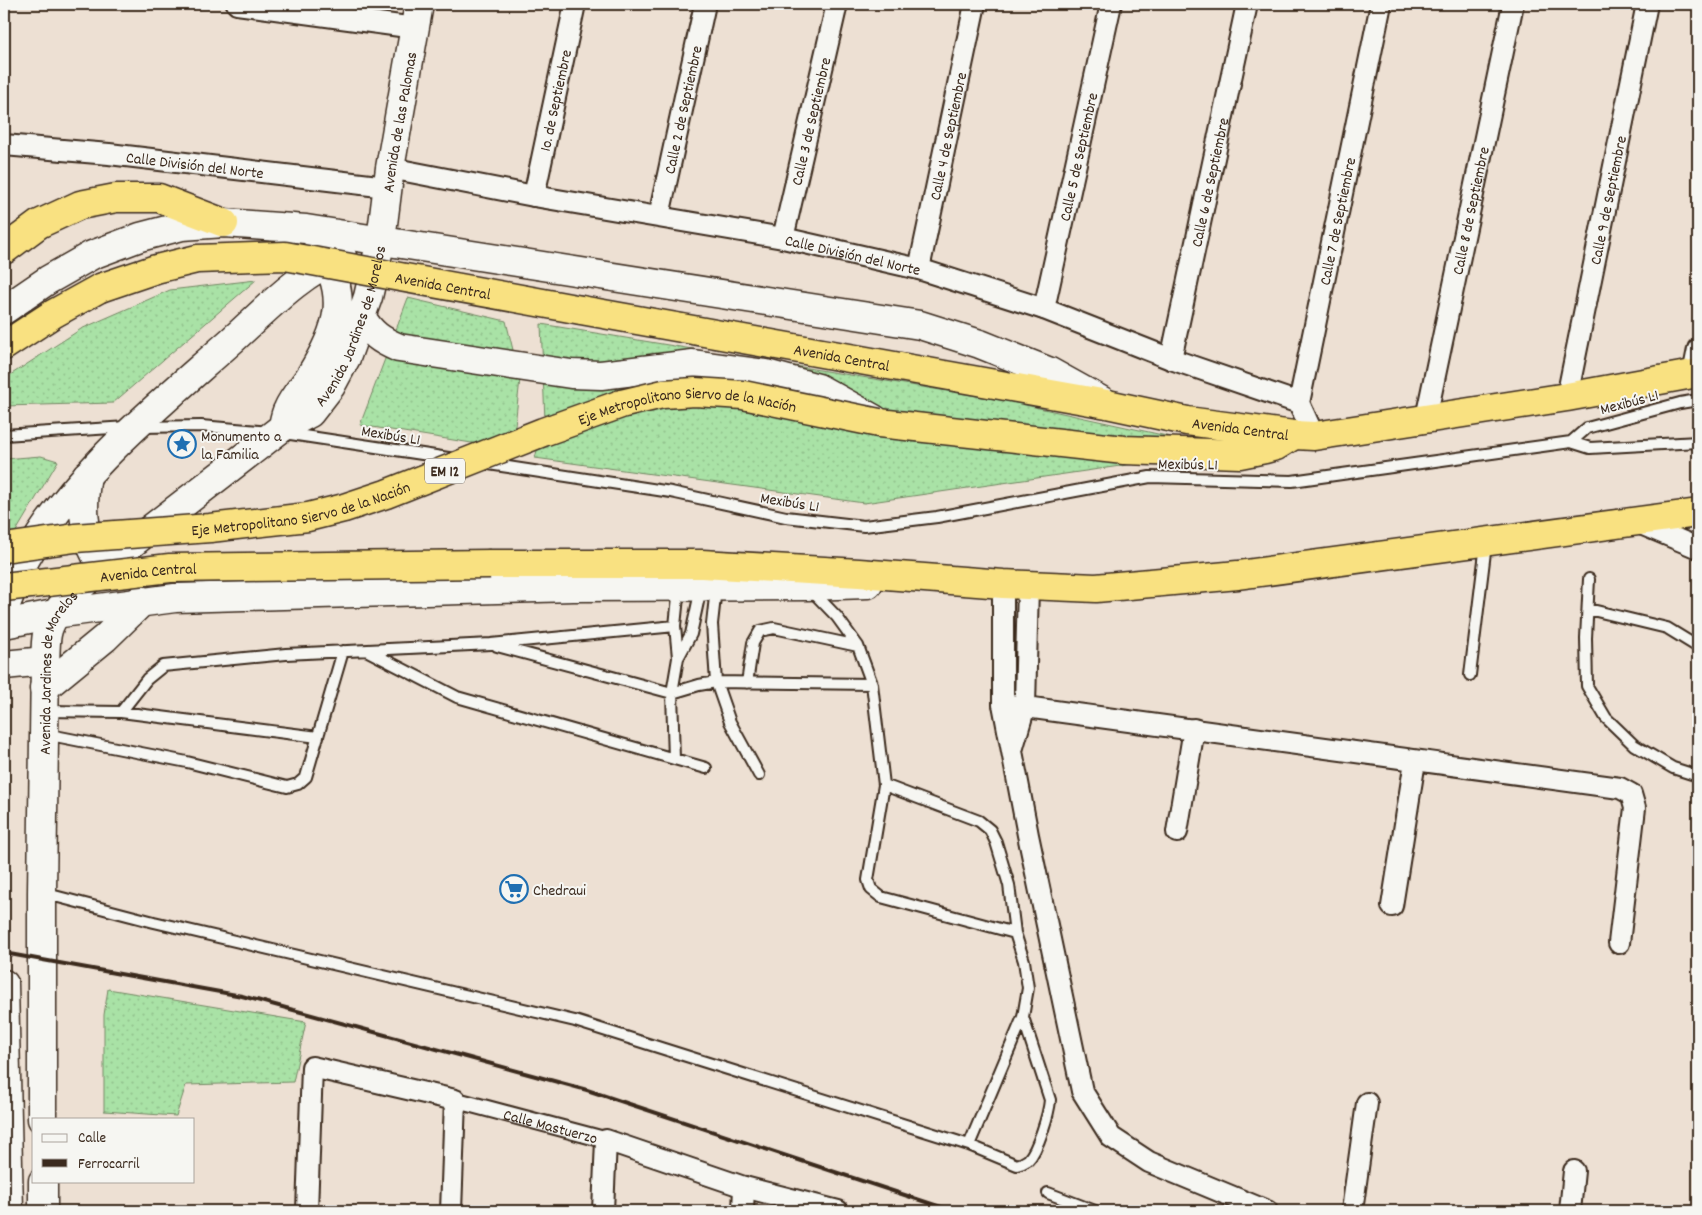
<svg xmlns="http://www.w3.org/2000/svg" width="1702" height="1215" font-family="Dekko,sans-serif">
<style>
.grass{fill:url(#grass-dots);stroke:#728662}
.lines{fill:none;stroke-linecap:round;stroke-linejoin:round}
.service-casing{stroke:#3b2a1e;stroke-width:14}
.pedestrian-casing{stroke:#3b2a1e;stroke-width:19}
.minor-casing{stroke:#3b2a1e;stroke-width:24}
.secondary-casing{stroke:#3b2a1e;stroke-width:31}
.trunk-casing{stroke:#3b2a1e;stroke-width:31}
.motorway-casing{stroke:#3b2a1e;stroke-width:31}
.service{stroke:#f6f6f2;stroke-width:10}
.pedestrian{stroke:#f6f6f2;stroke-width:15}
.minor{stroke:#f6f6f2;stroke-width:20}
.secondary{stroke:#f6f6f2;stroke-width:28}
.trunk{stroke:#f9e181;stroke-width:28}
.motorway{stroke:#f9e181;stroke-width:28}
.rail{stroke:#3b2a1e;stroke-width:4}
.trunk-bridge-casing{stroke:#3b2a1e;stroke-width:31;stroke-linecap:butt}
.motorway-bridge-casing{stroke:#3b2a1e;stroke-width:31;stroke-linecap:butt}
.trunk-bridge{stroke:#f9e181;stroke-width:28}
.motorway-bridge{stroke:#f9e181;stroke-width:28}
.labels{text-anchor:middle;stroke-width:4;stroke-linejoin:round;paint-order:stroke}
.shield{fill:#f6f6f2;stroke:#73675e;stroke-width:1}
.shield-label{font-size:15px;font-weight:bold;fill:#3b2a1e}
.street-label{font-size:16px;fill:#3b2a1e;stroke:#f6f6f2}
.poi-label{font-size:16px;fill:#3b2a1e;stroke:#f6f6f2;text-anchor:start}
</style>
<defs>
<pattern id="grass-dots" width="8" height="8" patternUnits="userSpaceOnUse" patternTransform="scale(1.25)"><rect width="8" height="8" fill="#a9e2a6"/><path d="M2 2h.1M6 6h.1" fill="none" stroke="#92c28e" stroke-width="1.8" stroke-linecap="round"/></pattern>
</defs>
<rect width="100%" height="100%" fill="#ede0d3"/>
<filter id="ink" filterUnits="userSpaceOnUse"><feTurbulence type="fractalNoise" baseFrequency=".02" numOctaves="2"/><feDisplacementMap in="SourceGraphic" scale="10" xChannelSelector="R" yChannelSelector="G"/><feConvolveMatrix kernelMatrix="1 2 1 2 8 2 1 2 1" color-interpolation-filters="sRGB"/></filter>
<g filter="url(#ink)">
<path class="grass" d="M256,280L113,403L4,406V379L81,329L170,290Z
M408,298L506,321L520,379L515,426L509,449L360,425Z
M541,324L1007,401L1231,450L864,503L535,458L545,421Z
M41,456L58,461L5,550L4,459Z
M108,989L306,1022L293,1082L186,1085L176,1116L104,1111V1015Z"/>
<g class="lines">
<defs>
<path id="service" d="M142,427L201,426L270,432
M284,433L455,459
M4,435L127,427
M1571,442L1587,428L1680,403L1698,400
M482,463L671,492L786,517L864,526L937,517L1150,477L1292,481L1571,442L1590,448L1698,442
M1589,579L1586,638L1587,686L1606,718L1634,745L1673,768L1698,776
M716,588L712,624L716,682L730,722L759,775
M811,590L837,617L858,646L872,684L884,785L868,880L871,889L881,897L1015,933L1009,885L996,842L990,830L979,821L884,785
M1588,609L1667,628L1698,647
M497,646L672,693L699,685L716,682L872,684
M368,651L457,697L706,768
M678,657L675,626L679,587
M1470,675L1486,544
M747,683L753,643L760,631L774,628L858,646
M45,711L121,712L318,737
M121,712L147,679L163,666L286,654L491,644L675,626
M45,734L187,762L287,787L298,784L306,777L343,651
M674,759L672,693L678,658L691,634L701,588
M43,893L154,922L575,1021L969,1145L1017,1165C1021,1164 1025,1162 1028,1160C1038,1150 1049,1113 1050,1100L1023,1017
M969,1145L1023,1017L1028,988L1024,961L1015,933
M1048,1193L1095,1211"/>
<g id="pedestrian">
<path id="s1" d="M455,1100L606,1140"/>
</g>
<g id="minor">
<path d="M237,4L415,28"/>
<path id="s2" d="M4,145L109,154L387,187"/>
<path id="s3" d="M390,168L534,196L783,238L919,269L1044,309L1171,359L1299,403"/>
<path id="s4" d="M534,196L575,4"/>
<path id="s5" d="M659,216L705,4"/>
<path id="s6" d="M783,238L837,4"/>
<path id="s7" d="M919,269L975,4"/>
<path id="s8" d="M1044,309L1111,4"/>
<path id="s9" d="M1171,359L1247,4"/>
<path d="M1693,374L1698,349"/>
<path id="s10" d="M1567,397L1647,4"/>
<path id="s11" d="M1426,418L1513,4"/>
<path id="s12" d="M1314,436L1299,403L1381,4"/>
<path d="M1636,522L1698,548"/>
<path d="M1003,584V704L1028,835L1082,1091L1111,1137L1149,1162L1267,1211"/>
<path d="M1003,704L1620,788L1631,794L1635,808L1619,943"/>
<path d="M1013,747L1025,706L1028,586"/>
<path d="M1177,832L1194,729"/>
<path d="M1392,906L1415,761"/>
<path d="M307,1211L312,1067L455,1100L451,1211"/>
<path d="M603,1211L606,1140L744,1187L838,1211"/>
<path d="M743,1211L744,1187"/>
<path d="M1352,1211L1367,1103"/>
<path d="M1570,1211L1574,1171"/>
</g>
<g id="secondary">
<path d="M4,310L48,280L92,255L140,237L182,226L224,223L306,229L920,325L980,344L1050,372L1104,402"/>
<path d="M361,317C372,334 380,340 399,348L571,374L601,375L693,364L766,374L818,388L874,419"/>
<path d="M283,427C284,421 285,414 288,409C293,397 303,387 310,376C339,330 351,295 318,247"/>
<path d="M87,475C82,506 82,530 97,558"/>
<path d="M4,609C11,593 17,575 25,560C73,474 156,408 229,343C264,312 298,274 342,256"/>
<path d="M4,624L54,614L175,598L573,587L807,586L868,584"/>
<path d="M4,665L45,661"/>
<path d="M44,688L105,638L142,602L140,600"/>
<path d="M4,984L9,1211"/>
<path id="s13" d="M42,1119V893L45,661C46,651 45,639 48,630C56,602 103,567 126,548L283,427L310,413L331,386L346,358L368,297L381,240L390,168L419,4"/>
<path d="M43,1181V1211"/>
</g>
<g id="trunk">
<path id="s14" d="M581,310L1107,404L1187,421L1294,435L1314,436L1347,431L1567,397L1698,373"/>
<path d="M4,346L53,314L100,288"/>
<path d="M490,564H702L859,573L1003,584L1096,588L1238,575L1698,513"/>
</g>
<path id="motorway" d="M4,250L39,224L80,205L116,198H159L224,223
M879,423L1124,450L1240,454L1265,449L1276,446L1294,435"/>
</defs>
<use href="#service" class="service-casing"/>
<use href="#pedestrian" class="pedestrian-casing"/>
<use href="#minor" class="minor-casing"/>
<use href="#secondary" class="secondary-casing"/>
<use href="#trunk" class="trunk-casing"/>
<use href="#motorway" class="motorway-casing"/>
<use href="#service" class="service"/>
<use href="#pedestrian" class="pedestrian"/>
<use href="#minor" class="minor"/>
<use href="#secondary" class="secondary"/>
<use href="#trunk" class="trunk"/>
<use href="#motorway" class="motorway"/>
<path class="rail" d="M4,953L242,996L587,1090L953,1211"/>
<defs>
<g id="trunk-bridge">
<path id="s15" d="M100,288L156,269L197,259L285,256L581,310"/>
<path id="s16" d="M4,587L170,568L490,564"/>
</g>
<g id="motorway-bridge">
<path id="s17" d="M4,548L75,538L210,528L308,517L344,508L386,494L543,432L621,404L663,394L695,392L743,395L879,423"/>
</g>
</defs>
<use href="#trunk-bridge" class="trunk-bridge-casing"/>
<use href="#motorway-bridge" class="motorway-bridge-casing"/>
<use href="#trunk-bridge" class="trunk-bridge"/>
<use href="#motorway-bridge" class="motorway-bridge"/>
</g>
</g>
<defs>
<symbol id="sight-ring" viewBox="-11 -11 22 22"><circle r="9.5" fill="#f6f6f2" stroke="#1f6fb2" stroke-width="1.5"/><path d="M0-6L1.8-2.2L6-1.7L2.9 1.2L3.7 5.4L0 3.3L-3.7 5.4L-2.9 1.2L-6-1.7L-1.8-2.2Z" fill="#1f6fb2"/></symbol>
<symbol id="supermarket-ring" viewBox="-11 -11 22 22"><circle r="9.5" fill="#f6f6f2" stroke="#1f6fb2" stroke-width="1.5"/><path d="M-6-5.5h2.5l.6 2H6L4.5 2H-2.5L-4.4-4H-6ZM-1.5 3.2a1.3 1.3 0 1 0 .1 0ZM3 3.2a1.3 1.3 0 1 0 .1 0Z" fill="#1f6fb2"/></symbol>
</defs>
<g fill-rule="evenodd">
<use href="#sight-ring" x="166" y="428" width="32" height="32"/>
<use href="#supermarket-ring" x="498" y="873" width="32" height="32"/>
</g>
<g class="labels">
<rect class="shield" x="425" y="458.5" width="40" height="25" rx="4"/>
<g class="shield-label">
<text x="445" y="476">EM 12</text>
</g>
<g class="street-label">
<text dy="6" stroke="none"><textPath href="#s4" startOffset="98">1o. de Septiembre</textPath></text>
<text dy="6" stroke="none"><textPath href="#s5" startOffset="109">Calle 2 de Septiembre</textPath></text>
<text dy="6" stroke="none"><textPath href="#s6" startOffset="120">Calle 3 de Septiembre</textPath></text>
<text dy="6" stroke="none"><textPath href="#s13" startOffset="1141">Avenida de las Palomas</textPath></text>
<text dy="6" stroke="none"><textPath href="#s7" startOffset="136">Calle 4 de Septiembre</textPath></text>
<text dy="6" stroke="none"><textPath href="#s8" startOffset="156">Calle 5 de Septiembre</textPath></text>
<text dy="6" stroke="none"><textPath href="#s2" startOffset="192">Calle División del Norte</textPath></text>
<text dy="6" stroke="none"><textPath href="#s9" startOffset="181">Calle 6 de Septiembre</textPath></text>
<text dy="6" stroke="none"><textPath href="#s10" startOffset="201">Calle 9 de Septiembre</textPath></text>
<text dy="6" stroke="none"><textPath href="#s11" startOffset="212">Calle 8 de Septiembre</textPath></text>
<text dy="6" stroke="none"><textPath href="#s12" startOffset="222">Calle 7 de Septiembre</textPath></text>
<text dy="6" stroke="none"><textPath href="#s3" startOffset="471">Calle División del Norte</textPath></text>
<text dy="6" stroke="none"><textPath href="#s15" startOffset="350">Avenida Central</textPath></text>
<text dy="6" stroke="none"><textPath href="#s13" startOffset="930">Avenida Jardines de Morelos</textPath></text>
<text dy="6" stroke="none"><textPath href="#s14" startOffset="265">Avenida Central</textPath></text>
<text transform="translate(1629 401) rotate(-15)" y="6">Mexibús L1</text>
<text dy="6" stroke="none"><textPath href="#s17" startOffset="705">Eje Metropolitano Siervo de la Nación</textPath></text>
<text dy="6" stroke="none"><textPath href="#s14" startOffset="670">Avenida Central</textPath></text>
<text transform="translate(391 434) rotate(9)" y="6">Mexibús L1</text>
<text transform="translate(1188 463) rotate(1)" y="6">Mexibús L1</text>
<text transform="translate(790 501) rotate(9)" y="6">Mexibús L1</text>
<text dy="6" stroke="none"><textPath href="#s17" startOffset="300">Eje Metropolitano Siervo de la Nación</textPath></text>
<text dy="6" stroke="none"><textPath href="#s16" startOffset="145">Avenida Central</textPath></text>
<text dy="6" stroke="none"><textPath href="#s13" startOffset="450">Avenida Jardines de Morelos</textPath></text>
<text dy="6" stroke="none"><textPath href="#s1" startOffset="99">Calle Mastuerzo</textPath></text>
</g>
<g class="poi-label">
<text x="201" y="441">Monumento a<tspan x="201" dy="18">la Familia</tspan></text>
<text x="533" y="895">Chedraui</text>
</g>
</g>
<rect width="1702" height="1215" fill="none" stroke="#f6f6f2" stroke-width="20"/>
<rect x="10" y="10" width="1682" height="1195" fill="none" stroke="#3b2a1e" stroke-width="2" filter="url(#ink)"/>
<rect x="32" y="1118" width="162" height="65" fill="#f6f6f2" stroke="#aba49d"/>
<rect x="42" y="1134" width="25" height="8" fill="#f6f6f2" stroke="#aba49d"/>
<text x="78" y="1142" font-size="15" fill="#3b2a1e">Calle</text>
<rect x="42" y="1159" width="25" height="8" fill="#3b2a1e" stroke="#aba49d"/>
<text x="78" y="1168" font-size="15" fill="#3b2a1e">Ferrocarril</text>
</svg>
